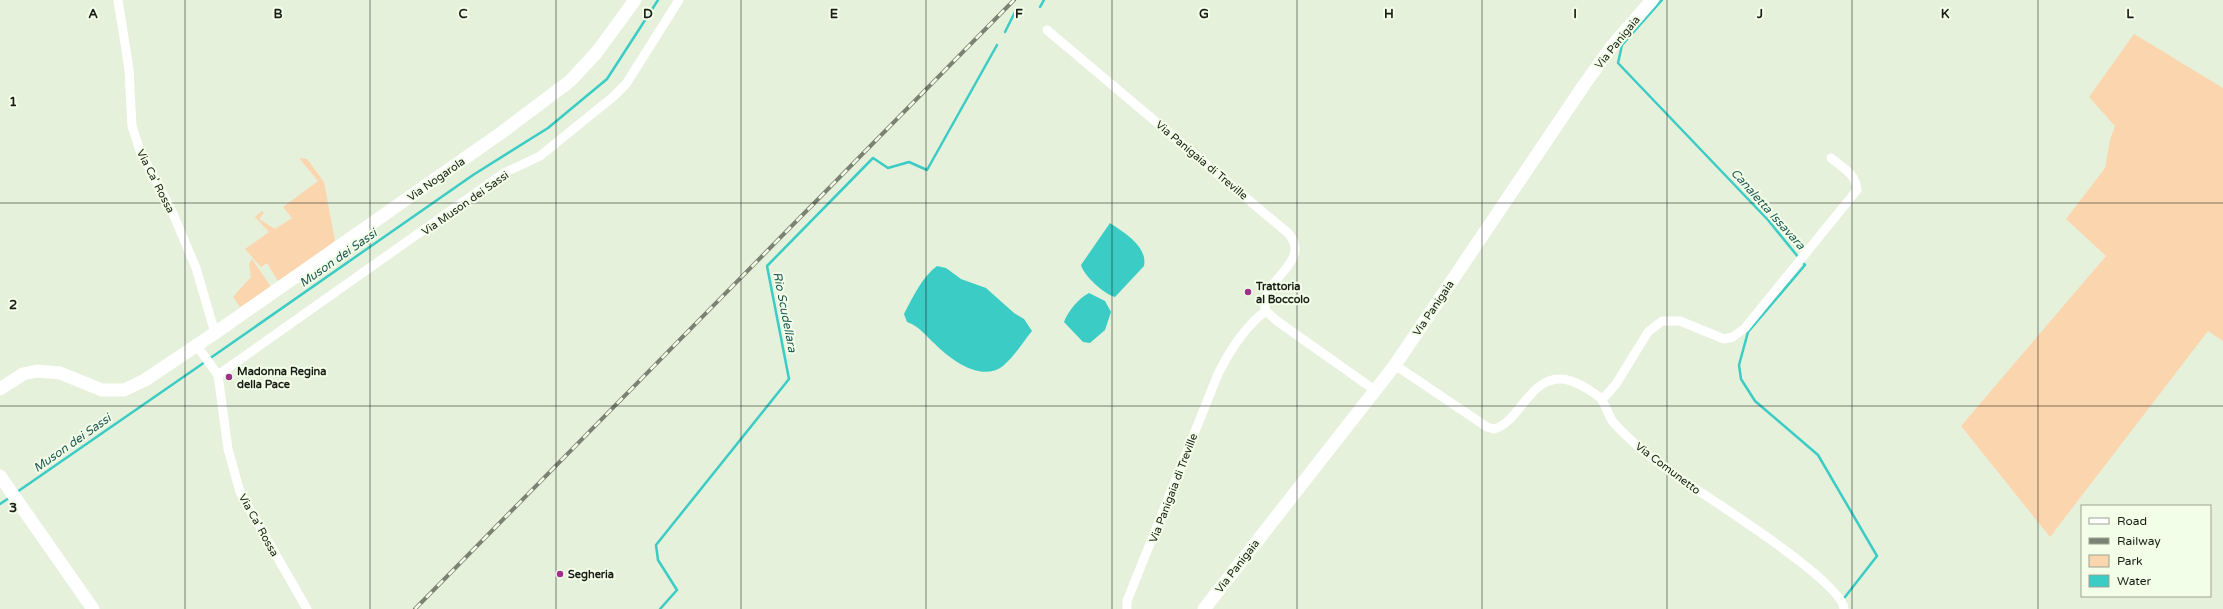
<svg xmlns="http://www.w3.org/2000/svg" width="2223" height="609" font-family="'Varela Round',sans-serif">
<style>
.green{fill:#fbd5ad}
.water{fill:#3accc5}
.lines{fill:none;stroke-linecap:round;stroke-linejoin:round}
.stream{stroke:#3accc5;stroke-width:2.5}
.street{stroke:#fff;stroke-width:9}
.secondary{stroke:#fff;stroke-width:13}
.rail-casing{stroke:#7a8273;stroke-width:4}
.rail{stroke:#f3fee8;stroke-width:2.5;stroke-dasharray:8;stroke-linecap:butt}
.grid{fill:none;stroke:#191d15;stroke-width:1;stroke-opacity:0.55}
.poi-dot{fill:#a12f8b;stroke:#f3fee8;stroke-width:1.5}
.labels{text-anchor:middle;stroke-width:4;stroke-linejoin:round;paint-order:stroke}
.street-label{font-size:11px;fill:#191d15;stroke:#f3fee8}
.poi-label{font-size:11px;font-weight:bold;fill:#191d15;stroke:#f3fee8;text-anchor:start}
.water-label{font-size:12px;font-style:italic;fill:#1e5855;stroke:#f3fee8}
.grid-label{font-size:13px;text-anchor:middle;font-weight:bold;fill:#191d15;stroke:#f3fee8;stroke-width:4;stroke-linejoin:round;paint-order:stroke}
</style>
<rect width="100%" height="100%" fill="#e5f1db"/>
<path class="green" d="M2134,34L2223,88V341L2208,331L2050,537L1961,426L2106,256L2066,219L2105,168L2110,140L2115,126L2089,97Z
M299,158L307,159L324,182L335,241L279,283L267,263L261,267L245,249L269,232L255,217L262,211L264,213L259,219L275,229L292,218L283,207L318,181Z
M252,259L271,287L240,307L233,297L251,277L249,264Z"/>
<path class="water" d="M1110,223C1123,232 1148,246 1144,266L1115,297C1104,294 1084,276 1081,265Z
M937,266L946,268L961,279L986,288L1014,313L1024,319L1032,331C1022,343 1015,356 1003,366C981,383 950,359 935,344C926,336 919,326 907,322L904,314C912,298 923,276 937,266Z
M1089,293L1105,301L1111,312L1105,330L1090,343L1083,342L1064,322C1068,311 1079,298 1089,293Z"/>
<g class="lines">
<path class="stream" d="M1662,0L1622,45L1618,63L1768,220L1799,258
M1040,7L1044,0
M1005,32L1015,12L1020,8
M1802,262L1805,265L1748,332L1739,365L1741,379L1755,401L1818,455L1877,556L1845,597
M209,359L473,175L548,128L607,79L658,0
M17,492L205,362
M0,504L9,498
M660,609L677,590L658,560L656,545L789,379L767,266L873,158L888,168L909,162L927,170L997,45"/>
<path class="street" d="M118,0L129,69L132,126L140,151L171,209L196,268L215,333
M1047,30L1288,233C1315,263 1255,282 1266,311L1277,321L1376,391
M197,346L218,375L228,449L240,492L307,609
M1395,365L1487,427L1494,429C1521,421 1529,377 1562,379C1574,380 1589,389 1598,396C1606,402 1607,414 1613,422C1633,444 1657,463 1682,480C1709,498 1843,582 1844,609
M218,375L504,173L540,156L614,96L626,84L679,0
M1602,400L1616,384L1648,332L1662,321H1680L1724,339L1733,337L1745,328L1857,190C1856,174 1843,168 1831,158
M1127,609V601L1218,374C1229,352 1245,326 1266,311"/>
<path class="secondary" d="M0,389L23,374L37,371L60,373L102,390H124L145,380L215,333L501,133L570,81L597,52L635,0
M0,476L93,609
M1204,609L1395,365L1584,85L1612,46L1652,0"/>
<defs>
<path id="rail" d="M415,609L1014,0"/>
</defs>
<use href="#rail" class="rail-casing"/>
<use href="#rail" class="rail"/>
</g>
<path class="grid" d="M185,0V609M370,0V609M556,0V609M741,0V609M926,0V609M1112,0V609M1297,0V609M1482,0V609M1667,0V609M1852,0V609M2038,0V609M0,203H2223M0,406H2223"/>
<g class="poi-dot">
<circle cx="1248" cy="292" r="4"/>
<circle cx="229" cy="377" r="4"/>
<circle cx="560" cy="574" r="4"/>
</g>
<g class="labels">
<g class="street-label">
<text transform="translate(1617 42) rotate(-51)" y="4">Via Panigaia</text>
<text transform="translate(1202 160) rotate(40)" y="4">Via Panigaia di Treville</text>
<text transform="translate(436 179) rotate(-35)" y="4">Via Nogarola</text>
<text transform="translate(156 181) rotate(63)" y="4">Via Ca' Rossa</text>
<text transform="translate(465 203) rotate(-35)" y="4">Via Muson dei Sassi</text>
<text transform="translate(1433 308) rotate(-56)" y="4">Via Panigaia</text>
<text transform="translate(1668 468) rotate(37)" y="4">Via Comunetto</text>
<text transform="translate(1173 488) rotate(-69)" y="4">Via Panigaia di Treville</text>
<text transform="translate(259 525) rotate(61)" y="4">Via Ca' Rossa</text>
<text transform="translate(1237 566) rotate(-52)" y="4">Via Panigaia</text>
</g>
<g class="poi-label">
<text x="1256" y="290">Trattoria<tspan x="1256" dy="13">al Boccolo</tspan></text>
<text x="237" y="375">Madonna Regina<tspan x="237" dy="13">della Pace</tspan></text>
<text x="568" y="578">Segheria</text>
</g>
<g class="water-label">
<text transform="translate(1768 209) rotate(48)" y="4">Canaletta Issavara</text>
<text transform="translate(338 258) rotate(-35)" y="4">Muson dei Sassi</text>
<text transform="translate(785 312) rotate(79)" y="4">Rio Scudellara</text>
<text transform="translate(72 443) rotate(-35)" y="4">Muson dei Sassi</text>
</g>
</g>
<g class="grid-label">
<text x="93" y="18">A</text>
<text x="278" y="18">B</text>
<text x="463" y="18">C</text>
<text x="648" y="18">D</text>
<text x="834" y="18">E</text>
<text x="1019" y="18">F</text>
<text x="1204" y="18">G</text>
<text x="1389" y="18">H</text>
<text x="1575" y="18">I</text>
<text x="1760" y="18">J</text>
<text x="1945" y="18">K</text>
<text x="2130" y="18">L</text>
<text x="13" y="106">1</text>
<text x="13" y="309">2</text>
<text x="13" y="512">3</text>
</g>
<rect x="2081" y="505" width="130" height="92" fill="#f3fee8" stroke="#9ca494"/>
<rect x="2089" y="518" width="20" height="6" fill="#ffffff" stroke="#9ca494"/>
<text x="2117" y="525" font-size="12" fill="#191d15">Road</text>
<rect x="2089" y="538" width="20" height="6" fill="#7a8273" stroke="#9ca494"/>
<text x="2117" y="545" font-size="12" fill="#191d15">Railway</text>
<rect x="2089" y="555" width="20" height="12" fill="#fbd5ad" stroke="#9ca494"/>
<text x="2117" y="565" font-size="12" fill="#191d15">Park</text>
<rect x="2089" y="575" width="20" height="12" fill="#3accc5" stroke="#9ca494"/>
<text x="2117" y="585" font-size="12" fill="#191d15">Water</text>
</svg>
